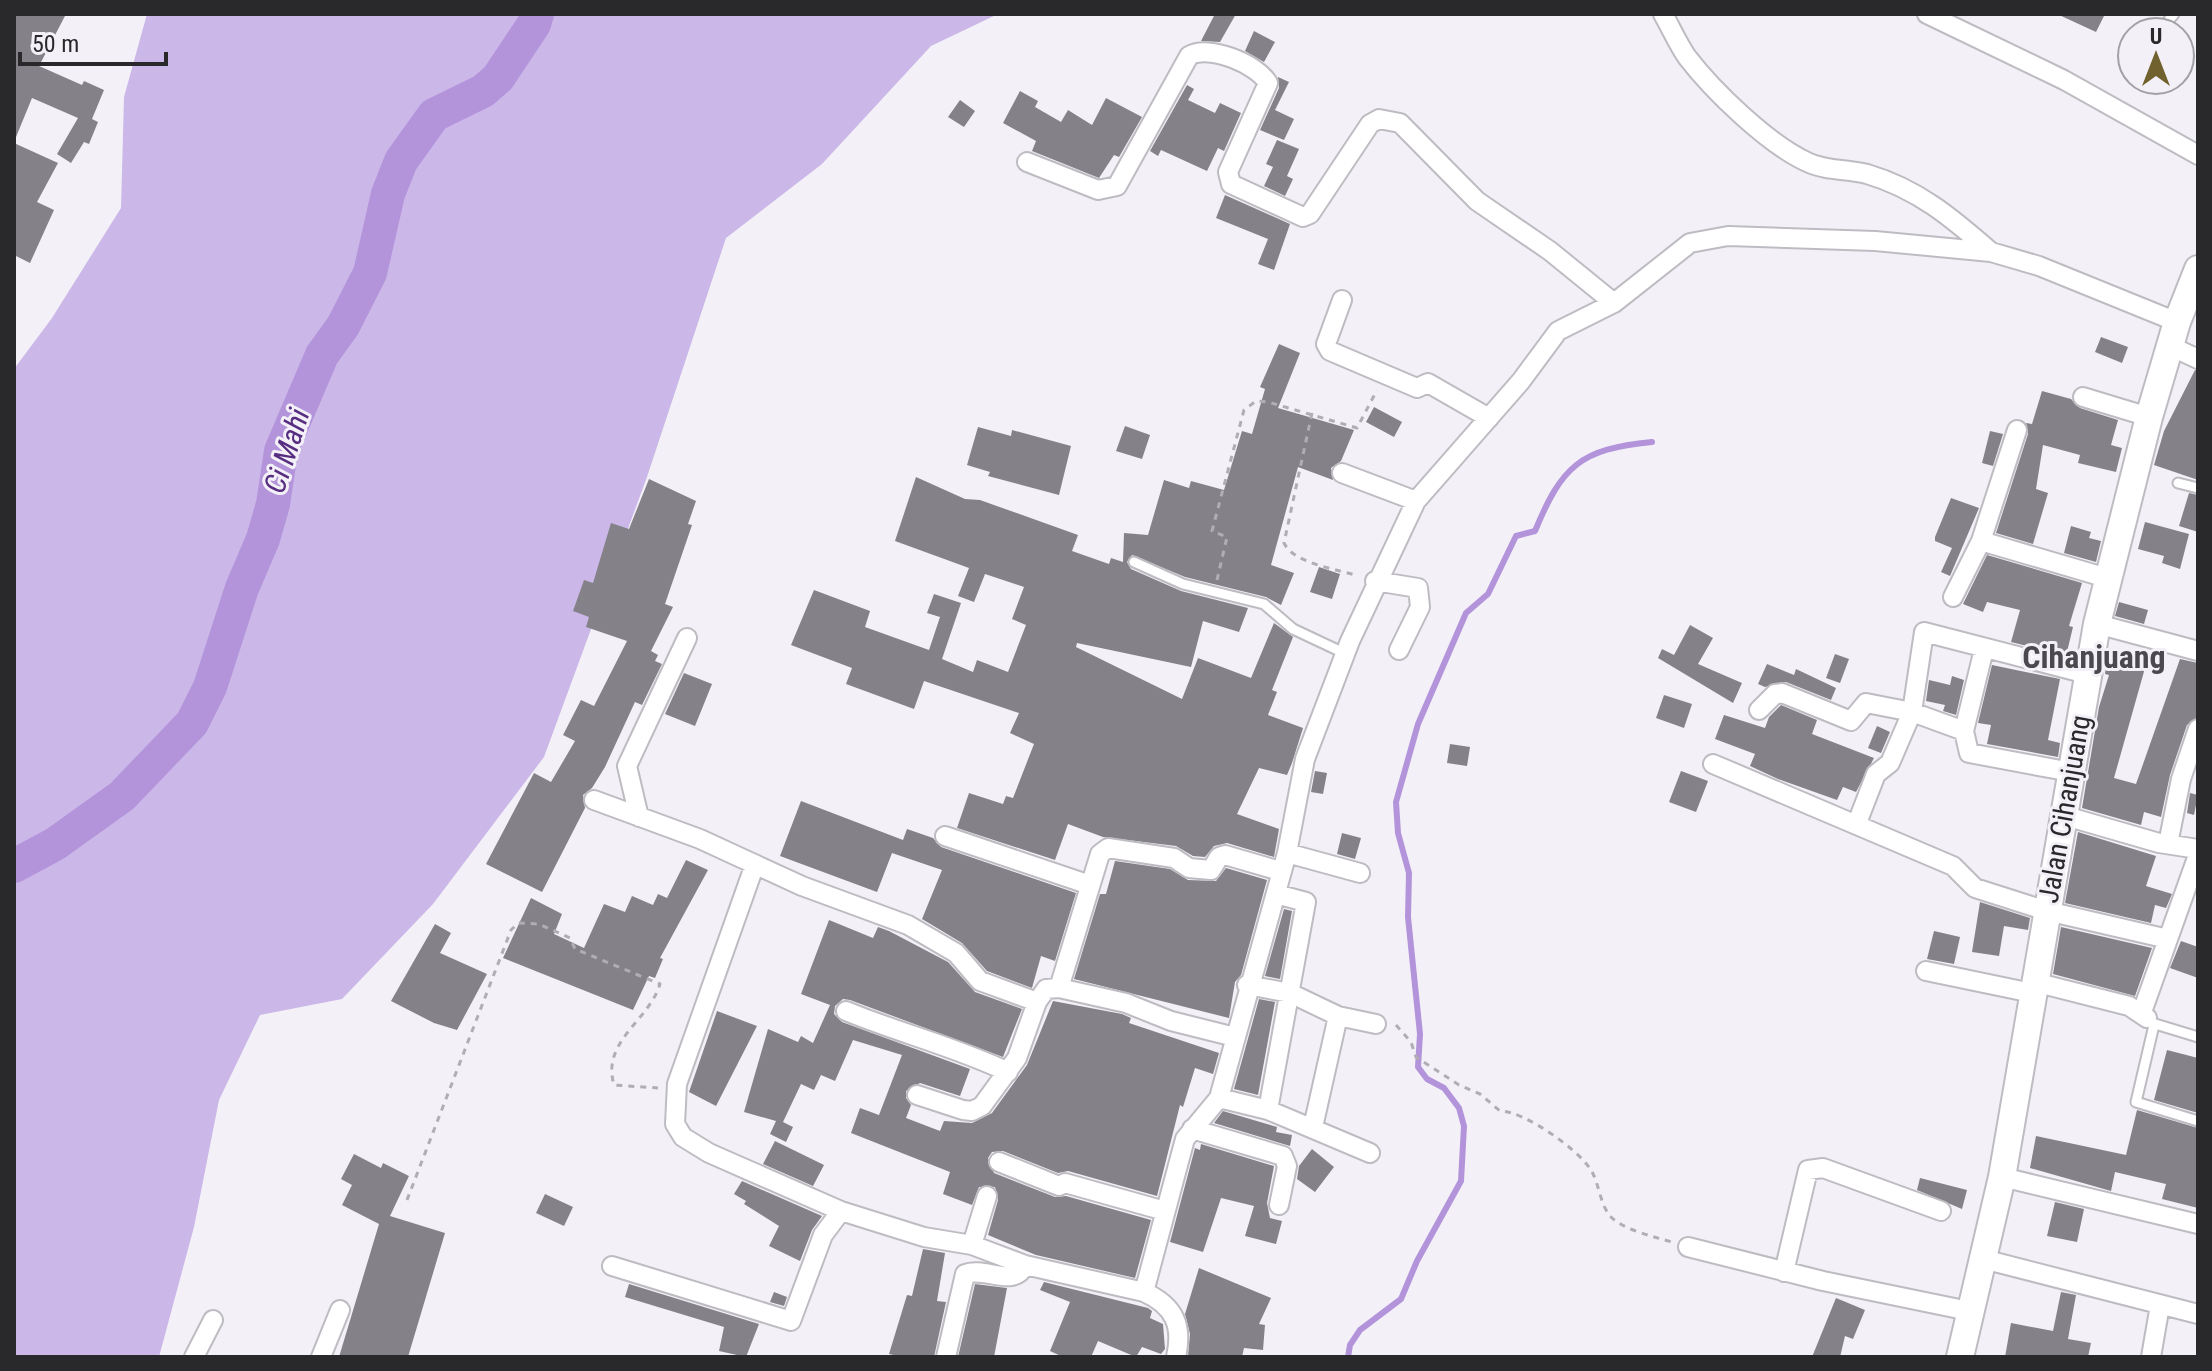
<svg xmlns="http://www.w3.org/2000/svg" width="2212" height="1371" font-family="'Roboto Condensed',sans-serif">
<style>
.green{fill:#cbb7e8}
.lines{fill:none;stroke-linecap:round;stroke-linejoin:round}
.stream{stroke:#b394db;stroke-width:6}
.river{stroke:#b394db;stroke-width:34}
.building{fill:#848288}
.service-casing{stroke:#bebcc2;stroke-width:13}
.minor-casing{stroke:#bebcc2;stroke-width:22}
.secondary-casing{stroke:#bebcc2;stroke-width:30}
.path{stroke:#b0aeb3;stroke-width:3;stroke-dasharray:6 6;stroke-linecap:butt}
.service{stroke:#fff;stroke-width:9}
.minor{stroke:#fff;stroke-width:18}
.secondary{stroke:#fff;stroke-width:26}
.labels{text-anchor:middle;stroke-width:6;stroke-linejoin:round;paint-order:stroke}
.street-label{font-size:28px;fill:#29282a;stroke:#f3f1f7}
.water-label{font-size:30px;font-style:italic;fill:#562d80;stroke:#f3f1f7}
.quarter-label{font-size:32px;font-weight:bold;fill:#4b494e;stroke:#f3f1f7}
</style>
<rect width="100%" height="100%" fill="#f3f1f7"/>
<path class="green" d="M147,14H998L931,46L822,164L726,238L647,477L544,757L433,904L342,999L260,1015L219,1100L194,1227L159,1357H14V369L52,318L121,208L124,97Z"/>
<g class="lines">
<path class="stream" d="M1348,1357L1350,1345L1360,1330L1401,1299L1417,1261L1461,1181L1464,1126L1459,1108L1444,1088L1427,1079L1418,1067L1420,1034L1408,917L1409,873L1398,833L1396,802L1418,724L1466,613L1488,594L1516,536L1535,531C1562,466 1580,449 1652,442"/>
<path class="river" d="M14,866L55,844L122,796L192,723L210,687L242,588L263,539L273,504L281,451L322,355L343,326L370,273L388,194L401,161L434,115L483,91L498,78L534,24L537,14"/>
</g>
<path class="building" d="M14,14H66L39,66L82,85L84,81L104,90L92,119L98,122L89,144L84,142L71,163L57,154L78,118L32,98L14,142Z
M1215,14H1236L1220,42L1201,41Z
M2057,14H2105L2096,32Z
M1254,31L1275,42L1264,62L1245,51Z
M1278,77L1289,82L1275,110L1294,119L1284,140L1260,130L1279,88Z
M1187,85L1194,89L1188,100L1215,113L1220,103L1241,113L1224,151L1218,148L1207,171L1161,150L1158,156L1150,151Z
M1020,91L1038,101L1035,107L1061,122L1068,110L1092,125L1106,98L1142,117L1119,157L1114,155L1099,178L1032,151L1036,141L1003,123Z
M960,100L975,111L964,127L948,117Z
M1277,140L1299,149L1287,176L1293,179L1285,196L1264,186L1273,167L1266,164Z
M14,143L58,163L37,202L54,210L30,263L14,255Z
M1225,195L1290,224L1274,270L1258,264L1268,239L1216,218Z
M2101,337L2128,347L2122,363L2095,352Z
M1279,344L1300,353L1278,408L1354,430L1341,461L1331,468L1333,480L1298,467L1271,565L1294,573L1281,605L1266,597L1185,577L1132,555L1127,562L1131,569L1181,591L1248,608L1239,632L1203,621L1191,667L1077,643L1076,647L1182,699L1198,658L1251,678L1274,623L1293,637L1272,690L1277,692L1268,715L1303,728L1292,763L1287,775L1259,768L1237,814L1279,829L1274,857L1227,843L1214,846L1205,857L1193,856L1176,846L1103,837L1068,824L1055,860L957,828L969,793L1003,804L1006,796L1013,798L1034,744L1010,733L1019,713L924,681L914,709L846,684L852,668L791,645L814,590L870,611L865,627L929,650L940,617L927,613L934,594L961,603L942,659L973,672L977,660L1008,672L1026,625L1012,619L1024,587L985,574L974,602L958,596L969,568L895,541L916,477L965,499L980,500L1078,535L1072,551L1109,564L1111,558L1123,562L1124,533L1148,535L1164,480L1189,488L1191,481L1224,490L1242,431L1252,434L1265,389L1260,387Z
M2195,370L2198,371V480L2154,465L2164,431Z
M2042,391L2071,399L2080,408L2118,420L2111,445L2122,448L2116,472L2078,463L2080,455L2043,445L2036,489L2048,493L2033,544L1996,533L2028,434L2026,423L2032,424Z
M1374,407L1402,422L1394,437L1366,422Z
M1125,426L1150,435L1142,459L1116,451Z
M978,427L1011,436L1012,430L1071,446L1059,495L988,476L990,472L967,465Z
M1990,431L2003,434L1993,466L1982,463Z
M649,479L696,501L688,524L692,525L665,604L673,607L651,651L658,655L655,661L662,664L642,705L635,702L605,767L592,788L583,795L585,808L542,892L486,864L534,773L551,782L575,741L563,735L581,700L594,706L627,641L586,627L589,617L573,611L584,580L593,583L611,523L629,529Z
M2189,493L2198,495V532L2179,526Z
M1951,498L1979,508L1950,576L1941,572L1952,548L1935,541V537Z
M2145,522L2189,534L2180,569L2162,563L2164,556L2138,549Z
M2071,526L2091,532L2089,538L2101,541L2096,562L2064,553Z
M1987,555L2082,583L2069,626L2073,627L2066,656L2011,642L2020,610L1987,602L1983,612L1963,604Z
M1319,567L1340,574L1332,599L1310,592Z
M2119,602L2148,610L2144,624L2115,616Z
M1690,625L1713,638L1698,664L1742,683L1733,703L1658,658L1662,649L1674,655Z
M1835,654L1849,659L1840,683L1826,678Z
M2107,658L2145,668L2114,778L2136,784L2180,659L2198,663V717L2187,725L2170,775L2161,817L2144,812L2141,825L2082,808L2099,707L2109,675L2105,674Z
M1767,664L1794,675L1796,669L1836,688L1831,700L1786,682L1765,687L1758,684Z
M1992,665L2060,679L2048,740L2060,743L2058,757L1987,744L1991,725L1978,723Z
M684,673L712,684L695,726L665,714Z
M1952,676L1964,680L1956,715L1943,711L1945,705L1926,701L1929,680L1950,685Z
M1664,695L1692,704L1684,728L1656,718Z
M1781,705L1817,720L1812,734L1874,758L1856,792L1843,787L1837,800L1778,779L1750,766L1755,754L1715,739L1724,715L1765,728L1769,717Z
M1877,726L1890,732L1881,753L1868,748Z
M1450,744L1470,747L1467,766L1447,763Z
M1315,771L1327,773L1323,794L1311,792Z
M1681,771L1708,781L1696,812L1669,802Z
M2190,793L2198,795L2194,815L2187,813Z
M801,801L903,840L907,829L933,838L941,847L1076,893L1055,961L1041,956L1032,988L987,971L962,943L922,919L942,870L892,853L877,892L780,856Z
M2078,832L2156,856L2146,886L2172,894L2166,908L2155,905L2151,923L2065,903Z
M1342,833L1361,838L1355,859L1337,854Z
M686,860L708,870L660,958L663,959L655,978L649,976L633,1010L503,958L531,898L562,914L554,934L584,948L604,904L625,912L632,896L653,905L658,894L667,898Z
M1115,861L1170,869L1188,880L1216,881L1226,868L1267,880L1241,975L1235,982L1229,1018L1074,979L1100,894H1106Z
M1980,902L2030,918L2028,930L2004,926L1999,956L1972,952Z
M1284,909L1292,911L1280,979L1265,976Z
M829,920L873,938L878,927L889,931L948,962L975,992L1022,1009L1003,1057L850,1000L843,999L835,1006L834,1014L842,1022L970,1069L960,1096L920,1083L906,1091V1098L911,1105L906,1118L940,1131L944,1121L972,1123L992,1113L1027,1065L1053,1001L1122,1014L1131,1018L1129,1023L1219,1053L1213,1074L1195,1068L1183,1107L1180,1105L1157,1196L1068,1171L1058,1173L1003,1151L992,1152L988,1158L994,1173L1055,1197L1066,1196L1151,1220L1135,1278L1036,1255L988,1235L998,1200L995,1187H979L972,1205L943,1194L950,1172L851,1133L860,1108L879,1115L902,1055L853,1040L835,1081L821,1075L814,1090L801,1084L783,1122L793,1127L786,1142L770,1134L776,1121L744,1112L768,1029L798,1042L801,1036L813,1043L830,1005L801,994Z
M435,924L451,933L440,953L487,974L457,1030L434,1023L391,1001Z
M2061,927L2152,948L2135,996L2053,974Z
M1934,931L1960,937L1954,964L1927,959Z
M2181,941L2198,947V978L2170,968Z
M1259,999L1275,1002L1258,1095L1234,1089Z
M717,1011L757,1026L716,1106L689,1092Z
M2167,1050L2198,1058V1113L2154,1100Z
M2137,1110L2198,1128V1208L2162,1199L2166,1184L2115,1172L2111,1191L2030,1168L2036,1136L2126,1155Z
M1223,1111L1277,1127L1276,1132L1292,1135L1290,1146L1214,1123Z
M775,1141L824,1165L813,1186L763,1164Z
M1201,1144L1274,1166L1267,1203L1270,1218L1282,1221L1276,1244L1245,1236L1254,1206L1221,1198L1203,1252L1170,1242L1195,1148L1200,1150Z
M1312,1149L1334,1167L1315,1192L1297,1179L1299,1166Z
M354,1154L381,1168L383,1163L409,1176L390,1216L445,1233L408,1357H339L379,1224L342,1205L352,1185L341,1179Z
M1920,1178L1967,1190L1962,1209L1917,1190Z
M742,1181L822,1216L812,1230L800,1261L769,1246L779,1226L744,1204L746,1201L734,1194Z
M545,1194L573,1207L564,1226L536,1213Z
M2055,1202L2084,1209L2077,1242L2047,1236Z
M923,1249L945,1253L937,1301L946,1302L934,1357H902L889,1354L907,1295L912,1296Z
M1199,1268L1271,1298L1259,1324L1265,1325L1263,1350L1244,1348L1242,1357L1188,1356L1190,1334L1185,1314Z
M1044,1282L1148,1308L1152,1311L1150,1318L1163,1324L1165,1349L1161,1354L1142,1347L1136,1357L1098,1341L1091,1357H1063L1050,1351L1070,1302L1040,1290Z
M629,1284L759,1324L746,1357L719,1351L724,1327L625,1297Z
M975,1284L1007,1288L994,1357H958Z
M774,1292L787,1297L784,1306L770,1302Z
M2061,1292L2076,1295L2068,1339L2091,1343L2088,1357H2005L2011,1323L2053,1331Z
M1836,1298L1865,1310L1853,1339L1845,1336L1840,1357H1812Z"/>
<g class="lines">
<defs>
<path id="service" d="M2159,32L2174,14
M2178,483L2198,488
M1134,562L1183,584L1264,604L1293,629L1344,653
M2152,1023L2198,1037
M2154,1025L2136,1102L2198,1121"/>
<path id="minor" d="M1663,14C1671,28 1678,44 1687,57C1713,91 1768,144 1807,162C1825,171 1848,169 1867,174C1918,189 1952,218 1991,252
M1927,14L2064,80L2198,155
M1027,162L1098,190L1117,186L1189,56C1209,44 1257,64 1268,83L1228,172L1231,184L1303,217L1310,214L1370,124L1379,119L1400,123L1477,201L1550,251L1614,303
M1342,300L1326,344L1330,351L1417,388L1428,383L1489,418
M2170,346L2198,359
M2083,397L2149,417
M2017,430L1981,541L2107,578
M1342,473L1416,501
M1375,581L1418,588L1420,607L1399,650
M1953,597L1981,541
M2097,624L2198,651
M1759,710L1775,694L1782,693L1851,721L1866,703L1912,712L1964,731L1969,753L2071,772
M1964,731L1984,649
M1713,764L1953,866L1975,888L2047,911L2168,939
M594,800L700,839L802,886L908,925L956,953L980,981L1037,1002
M2062,815L2159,843L2198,849
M639,817L627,766L687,638
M1857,823L1876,774L1890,763L1912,712L1924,632L2087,674
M945,836L1090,885
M2168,844L2181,779L2198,729
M1287,853L1360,873
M755,864L677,1084L675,1124L683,1137L709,1153L841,1211L924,1237L972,1245L1025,1265L1144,1292
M1926,971L2032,993
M2034,982L2129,1006L2147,1018
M1247,985L1290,993L1338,1016L1376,1024
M1059,988L1126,1003L1171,1021L1235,1037
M846,1011C899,1033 956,1047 1008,1072
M2142,1012L2198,855
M917,1095L963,1110L972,1111L982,1106L1017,1058L1037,1002L1046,989L1059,988L1100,854L1108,848L1174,858L1189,868L1211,870L1219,857L1225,855L1280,871
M1219,1098L1268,1110L1370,1153
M1268,1110L1306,902L1276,894
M1313,1127L1338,1016
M1192,1129L1283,1156L1287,1166L1279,1205
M999,1162L1059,1186L1065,1183L1165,1211
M2002,1177L2198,1224
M972,1245L987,1196
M1688,1247L1823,1281L1969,1311
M1983,1259L2198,1314
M612,1266L791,1321L823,1235L841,1211
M1784,1272L1808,1170L1823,1168L1941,1211
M194,1357L213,1320
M321,1357L340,1310
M946,1357L965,1274C985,1266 1014,1289 1025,1265
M1176,1357C1183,1326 1175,1306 1144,1292L1185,1139L1219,1098L1287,853L1305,759L1350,641L1416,501L1521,381L1558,331L1614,303L1690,243L1728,236L1875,241L1991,252L2039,266L2177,322
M2151,1357L2160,1305"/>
<path id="secondary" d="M1960,1357L2002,1177L2097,624L2149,417L2177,322L2198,269"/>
</defs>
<use href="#service" class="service-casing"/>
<use href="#minor" class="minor-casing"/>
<use href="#secondary" class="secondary-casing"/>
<path class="path" d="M1312,413L1284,543C1294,564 1338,569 1358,576
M1217,580L1227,537L1212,531L1244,410L1256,401L1268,402L1357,428L1377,390
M1396,1025L1411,1042L1416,1057L1459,1085L1480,1094L1500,1111C1524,1111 1578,1149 1591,1170C1599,1183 1600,1204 1610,1216C1623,1230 1655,1237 1672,1242
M407,1200L511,930L518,923L539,924L570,938L575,949L660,984C649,1021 601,1041 614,1085L658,1088"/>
<use href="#service" class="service"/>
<use href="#minor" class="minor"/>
<use href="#secondary" class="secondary"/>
</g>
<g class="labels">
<g class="street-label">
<text transform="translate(2064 809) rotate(-80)" y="10">Jalan Cihanjuang</text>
</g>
<g class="water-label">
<text transform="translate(287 451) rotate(-72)" y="10">Ci Mahi</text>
</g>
<g class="quarter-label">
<text x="2094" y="668">Cihanjuang</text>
</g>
</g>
<rect width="2212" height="1371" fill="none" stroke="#29282a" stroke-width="32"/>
<g transform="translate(2156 56)"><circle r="38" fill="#f3f1f7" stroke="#a2a1a5" stroke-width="2"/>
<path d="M0-6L14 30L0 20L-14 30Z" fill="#70612f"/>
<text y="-12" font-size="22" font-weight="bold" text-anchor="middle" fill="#29282a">U</text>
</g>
<path d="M20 52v12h146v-12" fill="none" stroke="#29282a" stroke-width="4"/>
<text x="32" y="52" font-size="24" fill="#29282a" stroke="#f3f1f7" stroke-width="6" paint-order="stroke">50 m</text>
</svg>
